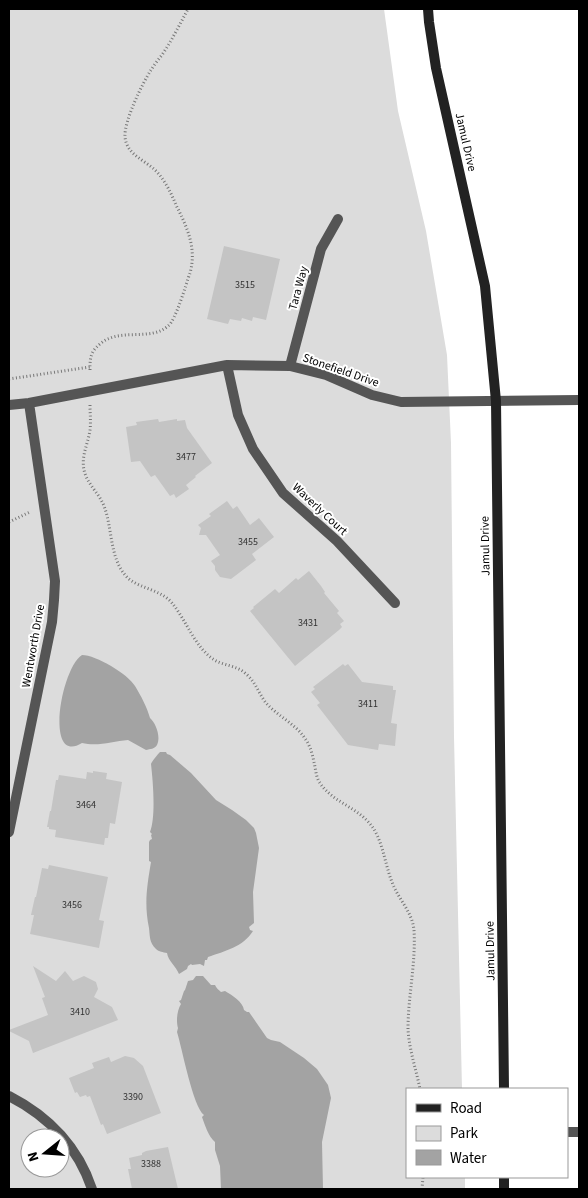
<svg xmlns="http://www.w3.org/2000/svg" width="588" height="1198" font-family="'Source Sans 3',sans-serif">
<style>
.green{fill:#dcdcdc;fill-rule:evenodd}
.water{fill:#a3a3a3}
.building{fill:#c4c4c4}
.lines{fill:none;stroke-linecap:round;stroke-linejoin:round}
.path{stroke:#777;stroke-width:3;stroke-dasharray:1 2.5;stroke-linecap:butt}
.street{stroke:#555;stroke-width:10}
.secondary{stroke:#222;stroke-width:10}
.labels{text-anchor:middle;stroke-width:4;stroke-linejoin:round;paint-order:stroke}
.number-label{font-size:10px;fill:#313131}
.street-label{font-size:12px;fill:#000;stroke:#fff}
</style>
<rect width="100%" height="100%" fill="#fff"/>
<path class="green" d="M9,9H384L398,111L426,231L447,355L451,443L454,737L462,1089H407V1177H465V1189H9ZM30,1138H60V1168H30Z"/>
<path class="water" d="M82,655C96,655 128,674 135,686C141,696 147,707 150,718C156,723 161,737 157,745C155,749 150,749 146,750L128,740C113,741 98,747 82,743C44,766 61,668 82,655Z
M160,752H166L167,754L170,755L191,773L216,800L232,810L246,820L254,828L256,833L259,848L253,892L254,923L249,927L250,930L253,931C243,947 225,951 208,957L207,960H205L204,966L200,964L192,965L191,964L188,966L187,969L179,974C176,966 168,961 167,953C163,952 159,952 156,949C149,942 150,936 149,928C144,904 147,886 151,862L149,861V842L150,840L152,839L151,835L152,834L150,832C156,816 153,782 151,764C152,761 158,754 160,752Z
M196,976H203L211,985H215C216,988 219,990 221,992L225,991C232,995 243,1002 244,1010L247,1012H249L267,1038L271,1040L280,1042L304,1058L317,1069L328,1085L331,1098L322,1142L323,1189H221L220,1166L215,1150V1142C208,1136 205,1125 202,1117L204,1115C193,1107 182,1048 177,1032L178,1028C176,1021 177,1010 181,1004L179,1001L181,1000L184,991L185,990L188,981L193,980Z"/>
<path class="building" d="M224,246L280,259L266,320L253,317L252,321L242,318L241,321L230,319L228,324L207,319Z
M158,419L159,422L177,419V421L185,420L187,428L212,463L195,476L196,477L186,485L189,489L176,498L174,494L170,496L155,475L151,477L140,461L131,462L126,427L137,425L136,422Z
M227,501L233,509L237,506L250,525L259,518L274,537L252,554L256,560L231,579L220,577L215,570V566L211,561L220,555L206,535H199L201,528L198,525L211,516L209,514Z
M309,571L321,586L325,592L324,593L339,611L337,613L344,621L340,624L342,627L339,630L295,666L250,611L254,608L253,607L275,589L279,593L296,578L298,580Z
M343,664L345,666L348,664L362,682L393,686V690H396L391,723L397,724L395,746L379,744L378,750L348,745L317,705L320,703L311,692L315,689L313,687Z
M93,771L107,773L106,779L122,782L115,824L110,823L108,838H105L104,845L55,837L56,830L49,829V827H47L50,811H51L56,780H58L59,775L86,779L87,772L93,773Z
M49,865L108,877L99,920L104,921L99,948L30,934L34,915H31L35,897H36L42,868L48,869Z
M33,966L56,981L65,971L73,981L84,976L96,982L98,989L94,997L112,1007L118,1020L33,1053L29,1041L9,1031V1030L48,1015L42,998L45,997Z
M125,1056L134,1058L143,1066L161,1113L107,1134L103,1124L101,1125L90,1096L87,1097L86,1095L80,1097L77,1092L75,1093L69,1078L94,1068L92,1063L109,1057L111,1062Z
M168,1147L178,1189H132L128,1169H131L129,1158L142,1155V1153L146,1151Z"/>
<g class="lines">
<path class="path" d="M90,370C90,359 90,352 100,344C119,327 150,342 168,326C176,320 186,284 190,273C197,248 187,227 176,205C171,193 166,182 157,172C146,160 127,156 125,137C124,121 142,84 151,70C154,65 158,60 162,55C172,40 180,24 188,9
M9,379L90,367
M90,405C90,414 91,422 90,430C88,444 81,456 84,470C87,484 99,493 104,506C113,529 109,561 129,579C142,589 161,590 172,603C186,620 195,647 213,659C223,666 237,665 246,674C256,682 259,695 267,704C278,716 295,724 304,737C311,746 313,757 315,767C316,773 317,779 320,783C334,805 365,808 377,835C384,850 386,867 392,882C398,899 412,911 414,930C416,963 408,996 408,1029C409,1049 416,1069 420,1089
M9,522L30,512
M422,1189L423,1177"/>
<path class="street" d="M227,365L238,415L253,449L283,493L337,541L395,603
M290,366L321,249L338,219
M9,405L29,403L227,365L290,366L326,375L372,395L401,402L579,400
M9,832L52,622L54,600L55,581L29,403
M9,1096C48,1116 78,1147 92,1189
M567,1132H579"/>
<path class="secondary" d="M428,9L429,22L436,68L485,286L496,401L504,1089
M504,1189V1177"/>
</g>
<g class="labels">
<g class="number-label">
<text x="245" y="288">3515</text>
<text x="186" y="460">3477</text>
<text x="248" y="545">3455</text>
<text x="308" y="626">3431</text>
<text x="368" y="707">3411</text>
<text x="86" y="808">3464</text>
<text x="72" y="908">3456</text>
<text x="80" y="1015">3410</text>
<text x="133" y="1100">3390</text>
<text x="151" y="1167">3388</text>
</g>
<g class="street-label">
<text transform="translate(466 142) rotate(77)" y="4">Jamul Drive</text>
<text transform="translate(298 288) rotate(-75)" y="4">Tara Way</text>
<text transform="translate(341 370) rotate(19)" y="4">Stonefield Drive</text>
<text transform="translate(320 509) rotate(43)" y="4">Waverly Court</text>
<text transform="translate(485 546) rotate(-91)" y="4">Jamul Drive</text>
<text transform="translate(33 646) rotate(-80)" y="4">Wentworth Drive</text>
<text transform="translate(490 951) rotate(-91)" y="4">Jamul Drive</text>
</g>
</g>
<rect width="588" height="1198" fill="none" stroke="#000000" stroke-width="20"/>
<rect x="406" y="1088" width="162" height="90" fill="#ffffff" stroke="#999999"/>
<rect x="416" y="1104" width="25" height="8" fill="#222222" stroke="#999999"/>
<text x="450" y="1113" font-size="15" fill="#000000">Road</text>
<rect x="416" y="1126" width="25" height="15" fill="#dcdcdc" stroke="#999999"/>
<text x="450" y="1138" font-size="15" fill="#000000">Park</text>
<rect x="416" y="1150" width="25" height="15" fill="#a3a3a3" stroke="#999999"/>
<text x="450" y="1163" font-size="15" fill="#000000">Water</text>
<g transform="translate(45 1153) rotate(253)"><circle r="24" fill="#ffffff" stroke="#999999"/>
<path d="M0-4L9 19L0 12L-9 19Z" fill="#000000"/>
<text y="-8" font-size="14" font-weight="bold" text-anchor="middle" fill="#000000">N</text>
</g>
</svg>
